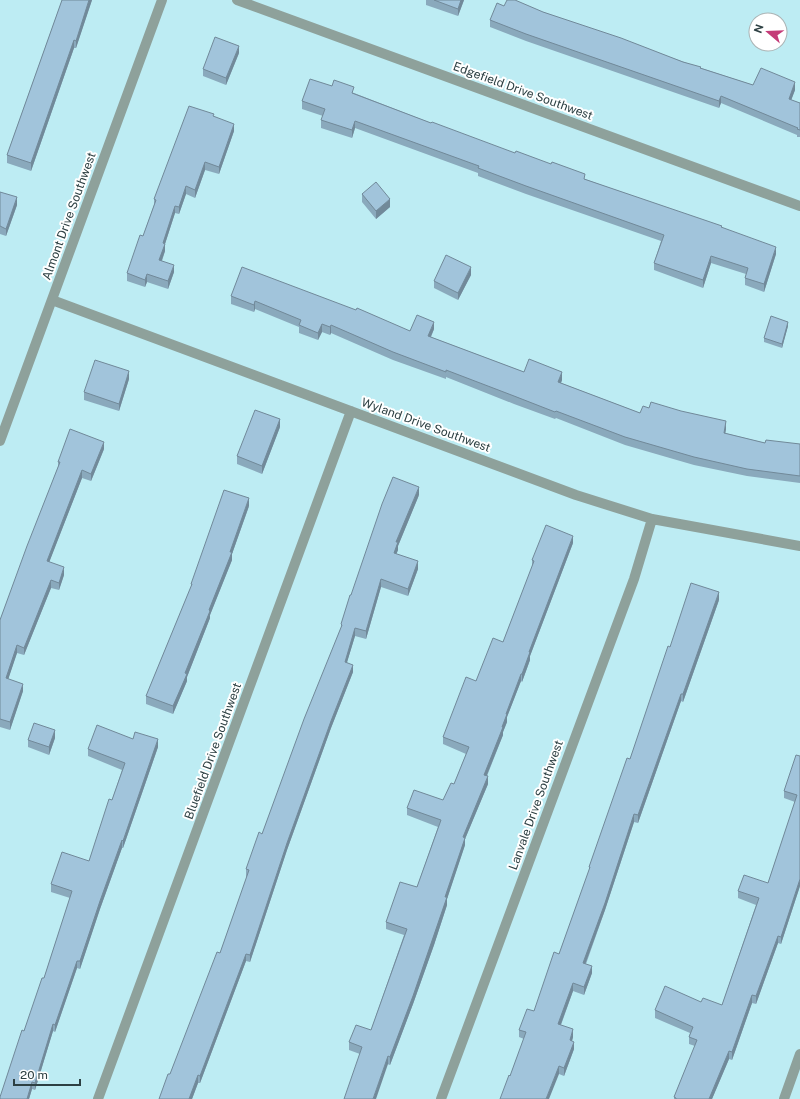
<svg xmlns="http://www.w3.org/2000/svg" width="800" height="1099" font-family="'Public Sans',sans-serif">
<style>
.lines{fill:none;stroke-linecap:round;stroke-linejoin:round}
.minor{stroke:#8ea19b;stroke-width:10}
.wall{fill:#8aa9bc}
.shaded-wall{fill:#718999}
.building{fill:#a1c4db;stroke:#718999}
.labels{text-anchor:middle;stroke-width:4;stroke-linejoin:round;paint-order:stroke}
.street-label{font-size:12px;fill:#2d4043;stroke:#fff}
</style>
<rect width="100%" height="100%" fill="#bdecf3"/>
<g class="lines">
<path class="minor" d="M237,0L800,206
M52,300L576,495L652,519L800,546
M0,441L162,0
M98,1099L351,411
M441,1099L634,579L652,519
M784,1099L800,1054"/>
</g>
<path class="wall" d="M62,0H92L76,48H74L31,171L7,163V155Z
M426,0H464L458,16L426,5Z
M504,6L543,12L701,68L753,85L795,90L791,100L800,103V137H797V135L721,103L719,108L526,41L490,27V20Z
M239,53L226,85L203,76V69Z
M332,86L354,93L431,123L585,179L722,228L776,254L764,292L745,285V278L746,274L711,263L703,288L654,270V263L661,241L526,194L478,176V173L355,128L352,138L321,128V120L323,116L302,109V101Z
M214,116L234,131L219,174L205,170L195,198L186,194L179,214L175,213L165,244V251L162,261L174,272L168,289L147,282L145,287L127,281V273L143,236L154,205V199Z
M0,192L17,205L6,236L0,234Z
M362,194L390,207L376,219L362,202Z
M471,275L458,300L434,288V281Z
M231,296L410,331L434,329L431,337L524,372L562,380L561,383L640,413L726,429L725,433L765,443L800,444V483L747,476L694,465L625,445L556,418L555,419L514,404L446,377V379L393,360L331,333L330,335L322,332L318,340L299,333V327L255,309L254,312L231,304Z
M788,326L782,348L764,342V338Z
M129,379L119,411L84,400V392Z
M280,427L262,474L237,464V456Z
M104,449L91,481L82,478L49,562L64,575L59,590L51,588L24,655L17,653L8,679L23,691L10,730L0,727V620L58,467V462Z
M419,495L398,546V550L396,554L418,569L408,596L381,587L366,639L355,636L347,662L353,672L331,728L287,850L250,962L246,961L200,1083H198L192,1099H159L170,1074L220,953L247,877H246V869L262,834L341,628V624L351,595Z
M249,506L232,554V560L210,615V618L187,677V681L173,714L146,704V696L191,587V584Z
M573,543L530,656V660L522,682L521,681L507,717V722L503,732V735L487,776L488,784L465,839V845L447,899V905L434,945L413,1004L390,1065L349,1050V1042L371,1030L404,935L386,929V922L417,887L438,827L407,815V808L443,800L454,784L466,754L443,744V737L476,681L503,642L532,567V560Z
M719,600L683,702L681,701L638,823L634,822L605,910L586,964L592,973L584,995L573,991L561,1025L573,1037L572,1041L574,1049L564,1076L559,1074L510,1076L524,1039L519,1037V1030L534,1011L559,954L589,872V867L630,759L670,647Z
M55,738L49,755L28,747V740Z
M133,739L158,747L123,848H122L100,909L80,969L77,968L55,1032L53,1031L35,1090L32,1089L29,1099H0L24,1031L44,978L70,898L51,892V884L89,861L112,800L122,770L88,756V749Z
M800,756V886L781,944L778,943L756,1004L752,1003L732,1060L729,1059L712,1099H674V1097L695,1046L689,1044V1037L690,1033L655,1018V1010L701,1002L722,1005L756,905L738,898V891L768,883L795,802L784,798V791Z"/>
<path class="shaded-wall" d="M89,0H92L76,48V41Z
M461,0H464L458,16V9Z
M74,40V48L31,171V163Z
M239,46V53L226,85V78Z
M795,82V90L789,106V99Z
M721,96V103L719,108V101Z
M355,121V128L352,138V130Z
M234,124V131L219,174V167Z
M205,162V170L195,198V190Z
M186,186V194L179,214V207Z
M17,197V205L6,236V229Z
M390,199V207L376,219V211Z
M175,206V213L164,247L165,244V251L159,268V260L163,243Z
M776,247V254L764,292V284Z
M711,256V263L703,288V280Z
M174,265V272L168,289V281Z
M471,267V275L458,300V293Z
M147,274V282L145,287V280Z
M255,301V309L254,312V305Z
M434,322V329L428,343V336Z
M788,322V326L782,348V344Z
M322,324V332L318,340V333Z
M331,325V333L330,335V327Z
M129,371V379L119,411V404Z
M562,372V380L558,390V382Z
M280,419V427L262,474V466Z
M726,421V429L724,441V433Z
M104,442V449L91,481V474Z
M82,470V478L47,568V561Z
M419,487V495L398,546V550L394,560V553L396,542Z
M249,498V506L232,554V560L210,615V618L187,677V681L173,714V706L230,552Z
M573,536V543L530,656V660L522,682V674L529,652Z
M418,561V569L408,596V589Z
M64,567V575L59,590V583Z
M381,579V587L366,639V631Z
M51,580V588L24,655V648Z
M719,592V600L683,702V694Z
M355,628V636L345,669V662Z
M17,645V653L6,686V678Z
M353,665V672L331,728L287,850L250,962V955L287,843L331,721Z
M521,674V681L507,717V722L503,732V735L484,782V775L502,727L506,714Z
M23,684V691L10,730V722Z
M681,694V701L638,823V815Z
M55,730V738L49,755V747Z
M158,739V747L123,848V841Z
M488,776V784L465,839V845L447,899V905L434,945L413,1004L390,1065V1057L445,897L463,837Z
M634,814V822L605,910L583,970V963Z
M122,840V848L100,909L80,969V961L100,901Z
M800,879V886L781,944V937Z
M778,936V943L756,1004V996Z
M246,954V961L200,1083V1076Z
M77,961V968L55,1032V1025Z
M592,966V973L584,995V987Z
M573,983V991L558,1032V1024Z
M752,995V1003L732,1060V1052Z
M53,1024V1031L35,1090V1083Z
M573,1029V1037L570,1048V1040Z
M574,1042V1049L564,1076V1068Z
M729,1051V1059L712,1099H709Z
M388,1056V1064L376,1099H373Z
M559,1066V1074L549,1099H546Z
M198,1075V1083L192,1099H189Z
M32,1082V1089L29,1099H27Z"/>
<path class="building" d="M62,0H89L76,41L74,40L31,163L7,155Z
M434,0H461L458,9Z
M507,0H515L543,12L621,38L683,62L701,67L700,68L753,85L761,68L795,82L789,99L800,103V130L797,129L798,128L721,96L719,101L526,34L490,20L497,3L504,6Z
M215,37L239,46L226,78L203,69Z
M310,79L332,86L334,80L354,87L352,93L431,123L432,122L515,153L516,151L551,164L552,162L585,174L584,179L722,226L721,227L776,247L764,284L745,278L748,268L711,256L703,280L654,263L664,235L526,186L478,168L479,166L355,121L352,130L321,120L325,109L302,101Z
M189,106L214,114L213,116L234,124L219,167L205,162L195,190L186,186L179,207L175,206L163,243L165,244L159,260L174,265L168,281L147,274L145,280L127,273L140,235L143,236L156,200L154,199Z
M376,182L390,199L376,211L362,194Z
M0,192L17,197L6,229L0,226Z
M446,255L471,267L458,293L434,281Z
M242,267L356,310L357,308L410,331L417,315L434,322L428,336L524,372L529,359L562,372L558,382L640,413L643,406L649,408L651,402L681,411L726,421L724,433L765,443L766,440L800,444V476L747,469L694,457L625,437L556,411L555,412L514,396L446,370V372L393,352L331,325L330,327L322,324L318,333L299,325L301,320L255,301L254,305L231,296Z
M771,316L788,322L782,344L764,338Z
M95,360L129,371L119,404L84,392Z
M255,410L280,419L262,466L237,456Z
M70,429L104,442L91,474L82,470L47,561L64,567L59,583L51,580L24,648L17,645L6,678L23,684L10,722L0,719V620L27,546L60,462H58Z
M393,477L419,487L396,542H398L394,553L418,561L408,589L381,579L366,631L355,628L345,662L353,665L331,721L287,843L250,955L246,954L200,1076L198,1075L189,1099H159L168,1074H170L217,952L220,953L249,870L246,869L259,832L262,834L304,719L342,625L341,624L350,595H351L382,504Z
M224,490L249,498L230,552H232L209,610L210,611L185,673L187,674L173,706L146,696L192,584H191Z
M546,525L573,536L529,652H530L522,674H521L506,714H507L502,727H503L484,775L488,776L463,837L465,838L445,897H447L413,996L390,1057L388,1056L373,1099H344L362,1047L349,1042L356,1025L371,1030L407,929L386,922L400,882L417,887L441,820L407,808L414,790L443,800L451,783L454,784L469,747L443,737L466,677L476,681L493,638L503,642L534,561L532,560Z
M691,583L719,592L683,694H681L638,815L634,814L605,903L583,963L592,966L584,987L573,983L558,1024L573,1029L570,1040L574,1042L564,1068L559,1066L546,1099H500L509,1075L510,1076L526,1032L519,1030L527,1009L534,1011L554,952L559,954L590,867H589L627,758L630,759L668,646L670,647Z
M34,723L55,730L49,747L28,740Z
M97,725L133,739L135,732L158,739L123,841L122,840L100,901L80,961H77L55,1025L53,1024L35,1083L32,1082L27,1099H0V1097L22,1030L24,1031L42,978H44L72,891L51,884L62,852L89,861L109,799L112,800L125,763L88,749Z
M796,755L800,756V879L781,937L778,936L756,996L752,995L732,1052L729,1051L709,1099H676V1098L674,1097L697,1040L689,1037L693,1027L655,1010L665,986L701,1002L703,998L722,1005L759,898L738,891L744,875L768,883L797,795L784,791Z"/>
<g class="labels">
<g class="street-label">
<text transform="translate(523 91) rotate(20)" y="4">Edgefield Drive Southwest</text>
<text transform="translate(69 216) rotate(-70)" y="4">Almont Drive Southwest</text>
<text transform="translate(426 425) rotate(20)" y="4">Wyland Drive Southwest</text>
<text transform="translate(213 751) rotate(-70)" y="4">Bluefield Drive Southwest</text>
<text transform="translate(536 805) rotate(-70)" y="4">Lanvale Drive Southwest</text>
</g>
</g>
<g transform="translate(768 32) rotate(289)"><circle r="19" fill="#ffffff" stroke="#abb3b4"/>
<path d="M0-3L7 15L0 10L-7 15Z" fill="#c43c78"/>
<text y="-6" font-size="11" font-weight="bold" text-anchor="middle" fill="#2d4043">N</text>
</g>
<path d="M14 1079v6h66v-6" fill="none" stroke="#2d4043" stroke-width="2"/>
<text x="20" y="1079" font-size="12" fill="#2d4043" stroke="#ffffff" stroke-width="3" paint-order="stroke">20 m</text>
</svg>
